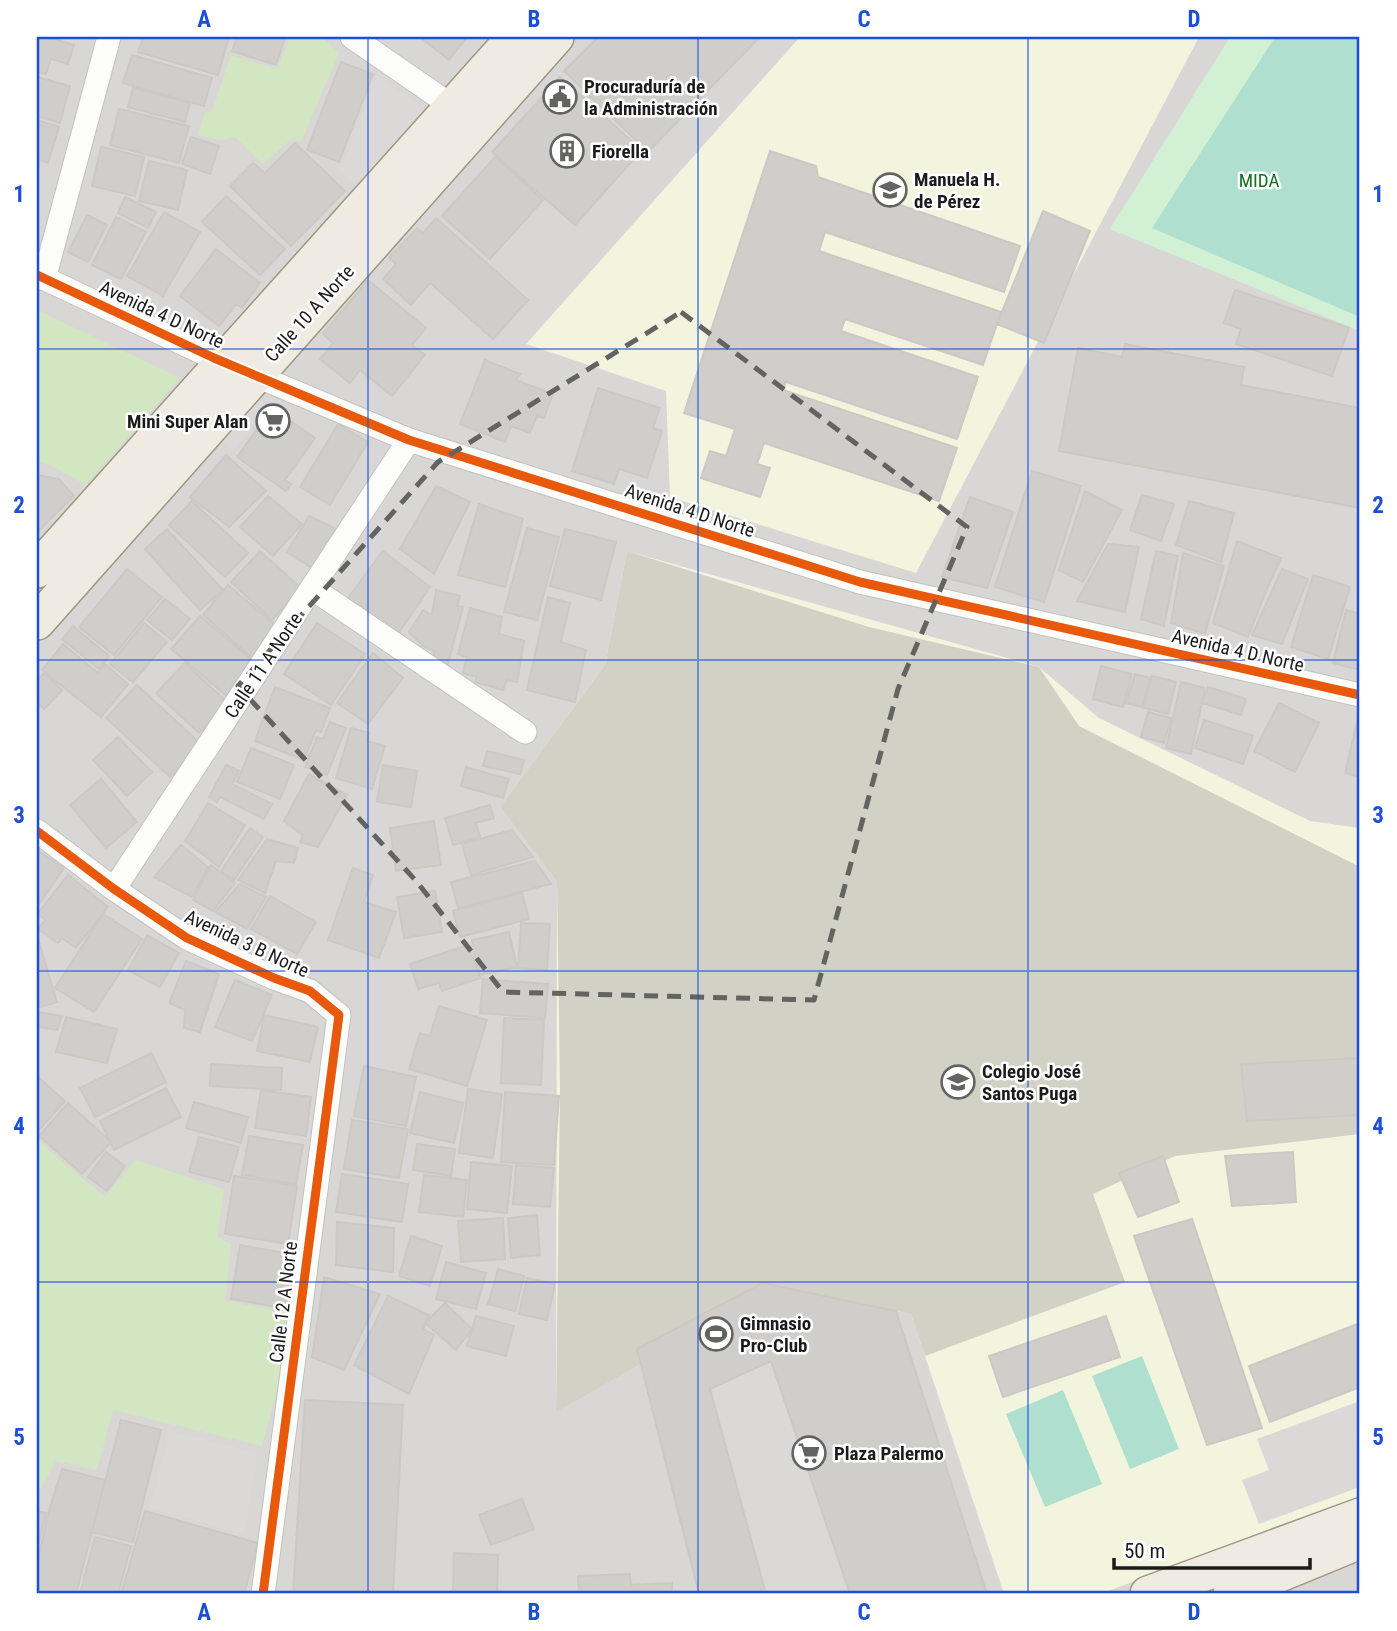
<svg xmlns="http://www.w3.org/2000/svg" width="1397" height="1631" font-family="'Roboto Condensed',sans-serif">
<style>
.residential{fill:#d8d7d5}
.education{fill:#f2f4dd}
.construction{fill:#d1d2c5}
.grass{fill:#d2e6c2}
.park{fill:#d1f0d4}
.pitch{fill:#afe0cf}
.parking{fill:#dad9d7}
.building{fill:#d0ceca;stroke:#ccc9c4;stroke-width:2}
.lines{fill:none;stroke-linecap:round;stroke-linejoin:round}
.minor-casing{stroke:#c2c2bf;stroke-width:25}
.primary-casing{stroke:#9e9781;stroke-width:38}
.minor{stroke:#fcfcfb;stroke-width:23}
.primary{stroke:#efebe2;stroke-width:35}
.cycleway-casing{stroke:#fff;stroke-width:13}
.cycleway{stroke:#e8590c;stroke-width:9}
.marked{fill:none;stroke:#636361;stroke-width:5;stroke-dasharray:14 9;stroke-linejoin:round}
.grid{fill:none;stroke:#1d4ed8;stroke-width:2;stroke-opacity:0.55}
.labels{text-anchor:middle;stroke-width:5;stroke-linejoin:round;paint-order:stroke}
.poi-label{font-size:19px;font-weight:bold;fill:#1b1b1b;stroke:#fff;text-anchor:start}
.park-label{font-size:19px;fill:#0f7221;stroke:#fff}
.street-label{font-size:19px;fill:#1b1b1b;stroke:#fff}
.neatline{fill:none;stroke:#1d4ed8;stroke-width:2.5}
.grid-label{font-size:23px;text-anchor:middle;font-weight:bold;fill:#1d4ed8}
</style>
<rect width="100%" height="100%" fill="#e9e8e3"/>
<path class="residential" d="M37,37H1360V1594H37Z"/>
<path class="education" d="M800,37H1199L916,573L670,497L666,391L526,344Z
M627,551L1039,667L1099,718L1310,821L1360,828V1497L1100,1594H1004L911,1314L762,1283L556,1412L557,882L500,807L605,665Z"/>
<path class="construction" d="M627,551L869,627L1039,667L1079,726L1360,867V1134L1175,1156L1093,1194L1125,1282L925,1356L911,1314L762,1283L632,1369L556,1412L560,1089L557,882L500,807L605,665Z"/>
<path class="grass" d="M290,37H322L339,53L301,142L293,138L262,164L235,137L221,140L198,135L205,113L212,111L231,55L277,69Z
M37,310L180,378L86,485L54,467L37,461Z
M39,1142L105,1197L135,1160L224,1189L217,1237L231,1244L225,1301L297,1314L262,1446L113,1410L97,1470L56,1461L37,1496V1143Z"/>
<path class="park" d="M1230,37H1360V331L1110,229Z"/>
<path class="pitch" d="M1275,37H1360V317L1152,228Z
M1142,1356L1179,1449L1130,1469L1092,1376Z
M1063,1390L1102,1484L1045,1507L1006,1414Z"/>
<path class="parking" d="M377,75L427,110L359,187L339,171Z
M257,397L269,407L233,451L220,440Z
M771,1361L850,1594H766L710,1389Z
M1360,1401V1487L1259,1524L1242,1480L1269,1470L1257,1439Z
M171,1431L257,1453L244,1534L150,1508Z"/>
<path class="building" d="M37,37H47L74,45L68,64L51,59L46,74L37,72Z
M143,37H229L218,75L138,52Z
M237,37H285L276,65L232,51Z
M420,37H467L449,60Z
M598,37H760L648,152L564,71Z
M132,55L212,78L204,106L123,83Z
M341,62L373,74L339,162L307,150Z
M37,77L70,86L60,123L37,116Z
M560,77L642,150L575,225L492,152Z
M133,88L190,103L185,122L128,107Z
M119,109L189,126L179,163L110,145Z
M37,120L59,127L48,163L37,159Z
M191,137L219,146L210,174L182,164Z
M295,143L345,191L291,246L230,186L253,163L265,173Z
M101,147L144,157L135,196L92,186Z
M770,151L816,166L818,177L1020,246L1004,292L825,232L819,251L1001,312L983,365L845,319L841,331L978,377L957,439L786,382L783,390L957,448L939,501L764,443L757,464L770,468L760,497L701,478L710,451L726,456L735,429L684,413Z
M495,157L543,200L490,259L442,216Z
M149,161L187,170L178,210L139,201Z
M226,196L285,249L260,275L202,222Z
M125,197L156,212L148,228L118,213Z
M1043,211L1090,231L1044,343L997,324Z
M164,212L200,232L163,296L127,276Z
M87,215L107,225L88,262L68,252Z
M116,217L146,232L121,279L92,265Z
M436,218L528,300L493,339L430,283L411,305L383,279L396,264L389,258L417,228L423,233Z
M216,249L260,283L242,308L236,304L219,326L180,296Z
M368,280L426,328L412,345L425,355L392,396L360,370L350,383L320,359L333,343L323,334Z
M1235,290L1349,328L1332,376L1236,344L1241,329L1224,323Z
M1125,344L1244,367L1241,385L1360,408V508L1059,451L1078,348L1122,357Z
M485,360L520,374L516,380L553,394L544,418L537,416L530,433L511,426L505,442L460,424Z
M598,388L660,408L653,428L662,431L647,478L619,469L614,484L572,471Z
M272,408L315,438L285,480L291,484L286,491L237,457Z
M338,424L368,442L330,505L300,487Z
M226,455L266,491L229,527L190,497Z
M1032,471L1081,486L1044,602L995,587Z
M37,475L59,479L74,496L37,532Z
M436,486L470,502L434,574L400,549Z
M1085,491L1122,510L1083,582L1059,570Z
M1142,495L1174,504L1161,541L1130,530Z
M268,496L302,524L273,556L240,527Z
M970,497L1013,512L987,588L942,577Z
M192,501L248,553L225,577L169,525Z
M1189,501L1234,513L1221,562L1176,545Z
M479,504L523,519L505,587L458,575Z
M309,516L336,529L314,569L287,552Z
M527,528L559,537L537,620L504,612Z
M167,529L223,590L200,610L145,549Z
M565,529L616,542L601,600L550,586Z
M1237,541L1281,558L1266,591L1248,637L1213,623Z
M1108,544L1139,547L1125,612L1077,601Z
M260,551L301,588L272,620L231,582Z
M383,551L430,587L396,637L345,602Z
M1156,551L1178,556L1164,626L1141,619Z
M1183,553L1224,566L1205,634L1171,623Z
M127,569L162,597L114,655L79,627Z
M1282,569L1308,579L1282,644L1252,635Z
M1313,575L1350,587L1328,659L1291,647Z
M228,585L281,630L255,660L203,615Z
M436,590L460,596L457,606L463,607L446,671L433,662L434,651L423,646L409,632L423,610L432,615Z
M548,597L570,603L561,642L586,650L575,702L527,690Z
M165,599L190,619L172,640L147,620Z
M470,608L502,617L499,634L524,641L517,682L507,680L503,690L475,682L477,677L463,673L467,657L458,654Z
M1346,610L1360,614V670L1333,663Z
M200,616L257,664L228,697L171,649Z
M144,623L167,642L133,682L110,664Z
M317,623L365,654L331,705L284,674Z
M73,626L109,656L99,669L62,639Z
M63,644L98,673L105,664L128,684L101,717L42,670Z
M373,653L403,678L368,724L337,703Z
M185,663L227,702L199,733L156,693Z
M1101,666L1132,674L1123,707L1093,699Z
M44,673L62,690L44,709L37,702V681Z
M1135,674L1150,678L1142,707L1126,703Z
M1152,676L1176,682L1168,714L1144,708Z
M1181,682L1205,688L1191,754L1166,748Z
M137,685L201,744L170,777L106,718Z
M275,687L330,708L321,732L316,730L304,760L255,741Z
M1208,687L1246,699L1241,715L1203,703Z
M1279,703L1319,723L1295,772L1254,751Z
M1148,712L1171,718L1164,743L1141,737Z
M1204,720L1253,736L1243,764L1195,748Z
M330,722L346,728L327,775L305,767L317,737L323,739Z
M1357,722L1360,723V777L1345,773Z
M351,728L369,733L367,741L385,746L372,789L336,778Z
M118,737L152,772L127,796L93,760Z
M251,748L294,765L280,799L237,782Z
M487,751L524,760L520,774L483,766Z
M226,765L239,771L232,784L272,804L264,819L220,797L217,802L209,797Z
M383,765L417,771L411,807L377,802Z
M466,767L509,779L503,798L461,786Z
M309,774L347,795L318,847L300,842L303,835L284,821Z
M101,779L137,822L106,848L70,805Z
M208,803L245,825L219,867L185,841Z
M490,805L494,818L476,823L480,837L453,845L445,818Z
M434,821L441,865L396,871L390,828Z
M250,828L263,837L234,880L221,871Z
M512,830L533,857L471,875L462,844Z
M267,839L298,848L294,863L276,861L265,893L238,880Z
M181,845L208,867L192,897L154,877Z
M37,850L64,868L37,907Z
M535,861L551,884L458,908L451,882Z
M211,865L235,883L213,911L193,900Z
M353,868L373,875L364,902L396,912L379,958L328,940Z
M68,875L108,907L76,948L62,938L58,943L38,929L45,920L38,913Z
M240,884L266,897L247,929L215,912Z
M435,891L442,932L404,938L397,897Z
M522,893L529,919L460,937L453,911Z
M270,896L316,922L297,954L251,929Z
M103,914L142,939L94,1012L55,988Z
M521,923L550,924L547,970L518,968Z
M509,932L517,967L479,975L472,940Z
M147,935L179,953L160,987L128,970Z
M37,942H39L57,1002L37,1008Z
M468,945L481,978L442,991L439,983L418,989L410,964Z
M186,961L219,974L200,1032L184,1028L185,1010L169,1003Z
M483,979L548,984L545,1018L480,1013Z
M235,980L272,995L252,1041L215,1027Z
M439,1006L487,1020L467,1086L409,1069L420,1033L430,1036Z
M37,1012L62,1016L57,1030L37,1027Z
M264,1015L318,1027L310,1062L257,1051Z
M66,1017L117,1029L107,1063L56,1052Z
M504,1018L544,1020L541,1085L501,1083Z
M151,1053L166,1082L95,1117L80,1088Z
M1360,1058V1115L1247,1121L1241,1064Z
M211,1064L282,1068L281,1090L210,1086Z
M364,1066L416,1077L406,1126L354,1116Z
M37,1076L65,1101L38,1131L37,1130Z
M166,1088L181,1117L114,1150L100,1121Z
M468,1089L502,1094L493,1158L459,1153Z
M261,1090L311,1097L306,1136L255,1128Z
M420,1092L463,1103L454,1143L410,1133Z
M505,1092L559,1096L554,1165L501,1162Z
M194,1102L248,1117L241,1143L186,1128Z
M68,1103L111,1142L82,1174L39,1136Z
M352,1120L408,1129L399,1178L344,1169Z
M249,1136L303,1145L296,1184L242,1175Z
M199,1137L239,1147L229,1182L189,1172Z
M417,1144L455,1149L451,1176L413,1170Z
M106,1152L125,1166L107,1191L88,1177Z
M1293,1152L1296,1202L1232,1206L1225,1156Z
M1163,1156L1179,1202L1138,1217L1119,1173Z
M471,1162L512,1166L507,1213L467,1209Z
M516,1165L554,1168L550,1207L513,1204Z
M342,1174L408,1184L402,1222L336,1212Z
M424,1175L467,1180L463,1217L419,1212Z
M234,1176L297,1186L288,1244L225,1234Z
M537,1215L540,1255L511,1258L508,1218Z
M503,1218L505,1259L461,1262L458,1221Z
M1192,1219L1262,1428L1207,1445L1134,1236Z
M337,1222L394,1228L393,1272L336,1265Z
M411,1236L442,1246L430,1286L399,1276Z
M240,1245L294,1255L284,1308L231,1299Z
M446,1262L486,1273L476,1309L436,1299Z
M498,1269L524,1276L515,1311L488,1304Z
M324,1277L380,1294L344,1370L312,1357Z
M527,1278L555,1284L547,1320L519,1314Z
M762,1283L896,1311L987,1594H850L771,1361L710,1389L766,1594H699L637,1349Z
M388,1296L429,1315L423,1329L434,1335L409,1394L354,1365Z
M445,1303L472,1329L456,1350L425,1323Z
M476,1316L514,1326L506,1356L467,1346Z
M1106,1316L1120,1357L1003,1397L989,1356Z
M1360,1323V1387L1270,1422L1249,1366Z
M305,1400L403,1405L393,1594H293Z
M121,1420L161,1430L133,1542L92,1532Z
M62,1469L105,1480L76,1594H42L37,1593V1565L48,1514Z
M522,1499L534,1529L491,1545L479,1515Z
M37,1511L46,1513L37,1550Z
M145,1511L258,1543L244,1594H121Z
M95,1537L131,1546L118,1594H80Z
M454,1553L498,1555L497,1594H453Z
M630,1574L631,1585L672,1583V1594H579L578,1576Z"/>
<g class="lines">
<defs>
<path id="minor" d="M352,37L462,113
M37,275L214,358L409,440L860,582L1360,695
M44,279L109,37
M313,589L525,732
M37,831L114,889L187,938L274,978L310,991L339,1015L263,1594
M114,889L409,440"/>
<path id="primary" d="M37,570L515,37
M37,622L556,37
M1148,1594L1360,1516
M1231,1594L1360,1541"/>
</defs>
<use href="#minor" class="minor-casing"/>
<use href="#primary" class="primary-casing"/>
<use href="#minor" class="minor"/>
<use href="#primary" class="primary"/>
<defs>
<path id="cycleway" d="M37,275L214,358L409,440L860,582L1360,695
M37,831L114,889L187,938L274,978L310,991L339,1015L263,1594"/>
</defs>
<use href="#cycleway" class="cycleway-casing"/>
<use href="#cycleway" class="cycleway"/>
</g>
<path class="marked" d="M681,312L967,527L898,689L814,1000L503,992L417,882L238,686L438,462Z"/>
<path class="grid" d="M368,37V1594M698,37V1594M1028,37V1594M37,349H1360M37,660H1360M37,971H1360M37,1282H1360"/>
<defs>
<symbol id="civic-ring" viewBox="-11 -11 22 22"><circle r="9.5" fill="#fff" stroke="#636361" stroke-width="1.5"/><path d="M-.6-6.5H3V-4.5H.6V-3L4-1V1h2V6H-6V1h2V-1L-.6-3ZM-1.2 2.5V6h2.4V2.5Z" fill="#636361"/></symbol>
<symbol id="building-ring" viewBox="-11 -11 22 22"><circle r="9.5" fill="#fff" stroke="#636361" stroke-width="1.5"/><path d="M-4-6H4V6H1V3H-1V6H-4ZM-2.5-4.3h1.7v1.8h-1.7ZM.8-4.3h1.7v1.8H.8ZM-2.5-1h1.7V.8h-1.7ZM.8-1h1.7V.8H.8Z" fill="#636361"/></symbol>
<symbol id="school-ring" viewBox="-11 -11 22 22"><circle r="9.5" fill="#fff" stroke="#636361" stroke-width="1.5"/><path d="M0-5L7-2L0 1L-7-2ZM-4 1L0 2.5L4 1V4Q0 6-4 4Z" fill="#636361"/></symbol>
<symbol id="supermarket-ring" viewBox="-11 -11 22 22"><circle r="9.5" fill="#fff" stroke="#636361" stroke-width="1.5"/><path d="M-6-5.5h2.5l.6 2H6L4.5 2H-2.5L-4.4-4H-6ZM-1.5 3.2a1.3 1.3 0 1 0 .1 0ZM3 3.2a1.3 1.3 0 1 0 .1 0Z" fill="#636361"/></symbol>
<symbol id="stadium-ring" viewBox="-11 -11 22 22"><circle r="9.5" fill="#fff" stroke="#636361" stroke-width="1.5"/><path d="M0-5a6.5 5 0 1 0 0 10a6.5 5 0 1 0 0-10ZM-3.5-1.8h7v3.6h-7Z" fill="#636361"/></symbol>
</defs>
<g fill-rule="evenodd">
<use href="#civic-ring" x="541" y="78" width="38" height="38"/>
<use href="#building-ring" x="548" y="132" width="38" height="38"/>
<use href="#school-ring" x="871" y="171" width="38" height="38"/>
<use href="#supermarket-ring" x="254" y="402" width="38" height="38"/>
<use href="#school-ring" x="939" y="1063" width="38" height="38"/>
<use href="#stadium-ring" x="697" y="1315" width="38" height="38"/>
<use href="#supermarket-ring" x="790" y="1434" width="38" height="38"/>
</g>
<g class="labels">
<g class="poi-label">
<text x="584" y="93">Procuraduría de<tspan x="584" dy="22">la Administración</tspan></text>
<text x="592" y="158">Fiorella</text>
<text x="914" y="186">Manuela H.<tspan x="914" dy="22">de Pérez</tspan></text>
<text x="248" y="428" text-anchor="end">Mini Super Alan</text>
<text x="982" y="1078">Colegio José<tspan x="982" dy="22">Santos Puga</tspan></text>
<text x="740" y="1330">Gimnasio<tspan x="740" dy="22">Pro-Club</tspan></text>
<text x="834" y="1460">Plaza Palermo</text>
</g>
<g class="park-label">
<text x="1259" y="187">MIDA</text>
</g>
<g class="street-label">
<text transform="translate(309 313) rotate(-48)" y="7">Calle 10 A Norte</text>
<text transform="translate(162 314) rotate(25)" y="7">Avenida 4 D Norte</text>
<text transform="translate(690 510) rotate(18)" y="7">Avenida 4 D Norte</text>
<text transform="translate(1238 650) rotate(13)" y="7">Avenida 4 D Norte</text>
<text transform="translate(263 665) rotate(-56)" y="7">Calle 11 A Norte</text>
<text transform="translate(247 943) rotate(25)" y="7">Avenida 3 B Norte</text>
<text transform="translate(283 1302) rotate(-83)" y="7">Calle 12 A Norte</text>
</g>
</g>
<rect width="1397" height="1631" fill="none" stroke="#ffffff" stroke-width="77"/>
<path d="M1114 1558v10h196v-10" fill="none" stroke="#1b1b1b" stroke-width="3.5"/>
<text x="1124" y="1558" font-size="21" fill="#1b1b1b" stroke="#ffffff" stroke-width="5" paint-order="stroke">50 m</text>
<rect x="38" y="38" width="1320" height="1554" class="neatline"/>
<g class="grid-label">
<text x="204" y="27">A</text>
<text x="534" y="27">B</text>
<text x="864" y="27">C</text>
<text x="1194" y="27">D</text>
<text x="19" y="202">1</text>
<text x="1378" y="202">1</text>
<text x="19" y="513">2</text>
<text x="1378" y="513">2</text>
<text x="19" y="823">3</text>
<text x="1378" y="823">3</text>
<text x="19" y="1134">4</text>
<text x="1378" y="1134">4</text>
<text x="19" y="1445">5</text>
<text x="1378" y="1445">5</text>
<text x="204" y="1620">A</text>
<text x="534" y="1620">B</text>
<text x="864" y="1620">C</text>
<text x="1194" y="1620">D</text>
</g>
</svg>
